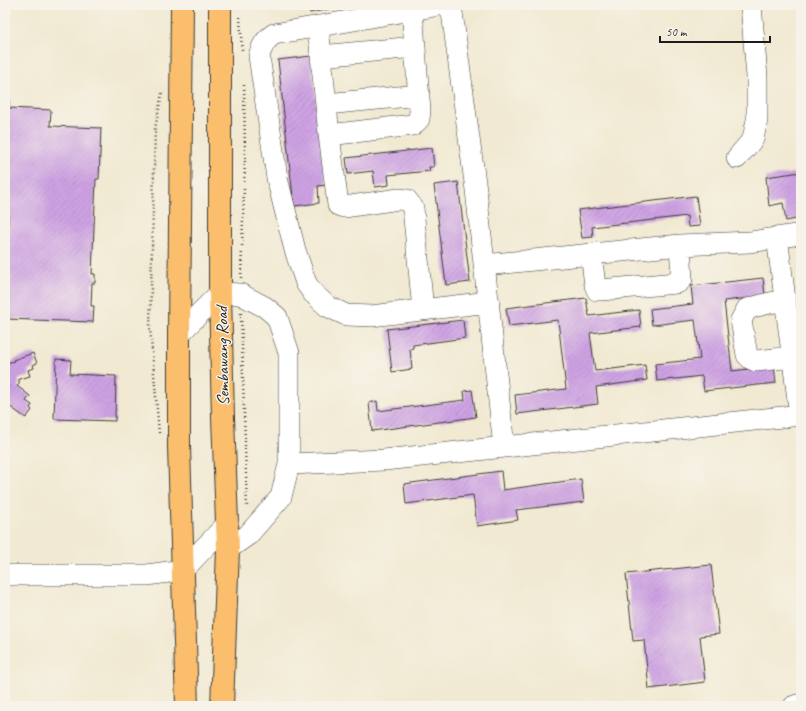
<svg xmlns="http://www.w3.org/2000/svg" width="806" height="711" font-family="Caveat,sans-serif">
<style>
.building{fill:url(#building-hatch)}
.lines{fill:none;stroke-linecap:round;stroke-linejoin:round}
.minor-casing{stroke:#3c3b37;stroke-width:22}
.major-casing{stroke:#3c3b37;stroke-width:24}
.path{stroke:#3c3b37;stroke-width:2.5;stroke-dasharray:1 3;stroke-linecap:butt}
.minor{stroke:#fff;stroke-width:21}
.major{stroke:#fabe6d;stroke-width:22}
.labels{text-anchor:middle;stroke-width:3;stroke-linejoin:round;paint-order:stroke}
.street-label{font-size:17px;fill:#1c1c1c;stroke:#f7f3e8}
</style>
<defs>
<pattern id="building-hatch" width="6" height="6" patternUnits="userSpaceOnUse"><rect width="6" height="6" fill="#cea2e3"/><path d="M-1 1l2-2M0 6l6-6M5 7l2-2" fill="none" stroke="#b08bc2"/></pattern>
</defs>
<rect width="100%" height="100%" fill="#f7f3e8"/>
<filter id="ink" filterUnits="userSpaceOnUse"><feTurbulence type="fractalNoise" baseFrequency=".025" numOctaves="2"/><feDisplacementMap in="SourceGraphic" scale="8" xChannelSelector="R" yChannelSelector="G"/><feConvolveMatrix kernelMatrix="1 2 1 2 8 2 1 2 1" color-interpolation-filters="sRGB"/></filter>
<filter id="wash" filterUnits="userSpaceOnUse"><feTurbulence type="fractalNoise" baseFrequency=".012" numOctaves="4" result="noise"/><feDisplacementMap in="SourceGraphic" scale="16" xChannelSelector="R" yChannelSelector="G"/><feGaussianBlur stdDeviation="0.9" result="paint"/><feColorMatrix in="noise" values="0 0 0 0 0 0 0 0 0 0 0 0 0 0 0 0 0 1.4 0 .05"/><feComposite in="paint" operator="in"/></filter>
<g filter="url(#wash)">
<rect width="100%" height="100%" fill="#f1e9d1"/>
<g id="blocks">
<path class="building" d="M308,5H329V9L310,13Z
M311,56L326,185L318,186L319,203L294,206L278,60Z
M5,100H9V108L51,110L50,126L101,128L99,179H96L92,274H95V283H92L91,306H94L93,322L5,319L9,188H6V173L5,172Z
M432,148L434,167H429L430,171L388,175L389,185L375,187L373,171L348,174L346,158Z
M801,172V218L786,221L783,203L769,206L766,177Z
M458,182L470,282L446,285L434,185Z
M696,196L700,226L688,227L687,216L592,227L593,237L582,238L578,210Z
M763,278L765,296L724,301L732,371L774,366L776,383L704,391L702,376L657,381L655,364L700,359L695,320L652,325L650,309L693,304L691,286Z
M586,298L589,316L639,310L641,327L590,333L595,371L645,365L647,380L596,387L598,404L517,414L515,395L566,389L558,320L509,326L506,308Z
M463,320L465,338L413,345V348L410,349L412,369L392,372L387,329Z
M33,353L37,363L33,365L34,368L28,370L30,376L19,379V384L17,386L30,396L26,401L32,405L30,408L32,410L26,418L9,406L10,405L5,401V391L9,386L5,384V365L7,364V363L14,361L13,360Z
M56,359L71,360L70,374L116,376L115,421L54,419Z
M472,390L476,417L372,431L369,403L377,401L378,411L465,400L464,391Z
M501,471L503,490L581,479L584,502L516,510L518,520L477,526L473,495L406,504L404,484Z
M711,565L719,634L700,636L705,682L649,689L644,640L633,641L626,574Z"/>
</g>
</g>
<g filter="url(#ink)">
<use href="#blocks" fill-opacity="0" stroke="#3c3b37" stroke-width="1"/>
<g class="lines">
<defs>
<path id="minor" d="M440,5L274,34C265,40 262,46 259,56L277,178L295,250L306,283L313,293L327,306L346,315L371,316L489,302
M451,5L476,190L504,447
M318,26L329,135L338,205L344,207L399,199L407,200L413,208L423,310
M321,56L415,47
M326,104L419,95
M329,135L413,125L419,119L420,111L412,10
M737,158L753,139L757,120V77L751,5
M777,237L800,415
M591,254L595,285L597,290H601L676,283L679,282L682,279L680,245
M485,265L680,245L750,242L801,234
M785,300L765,304L747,309L741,320L747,355L751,359L756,361L793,357
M179,334L220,293L240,294L265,307L277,317L289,353V464L281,497L248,535L228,549
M289,464L384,460L801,415
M5,575H147L183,570L228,523
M794,706L801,704"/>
<path id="major" d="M182,5L179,334V447L187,706
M220,5V293L223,418L228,549L222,706"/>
</defs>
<use href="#minor" class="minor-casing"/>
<use href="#major" class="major-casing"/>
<path class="path" d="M240,17L242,50
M241,278L245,159L244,85
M241,313L247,508
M159,433L150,327L155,129L162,93"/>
<use href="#minor" class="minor"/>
<use href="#major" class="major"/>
</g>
</g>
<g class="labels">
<g class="street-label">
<text transform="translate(222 356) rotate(-91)" y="6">Sembawang Road</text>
</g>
</g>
<rect width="806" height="711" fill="none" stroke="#f7f3e8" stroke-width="20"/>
<path d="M660 36v6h110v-6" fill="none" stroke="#1c1c1c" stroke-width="2"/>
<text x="666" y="36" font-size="12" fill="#1c1c1c" stroke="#f7f3e8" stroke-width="3" paint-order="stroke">50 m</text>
</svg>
